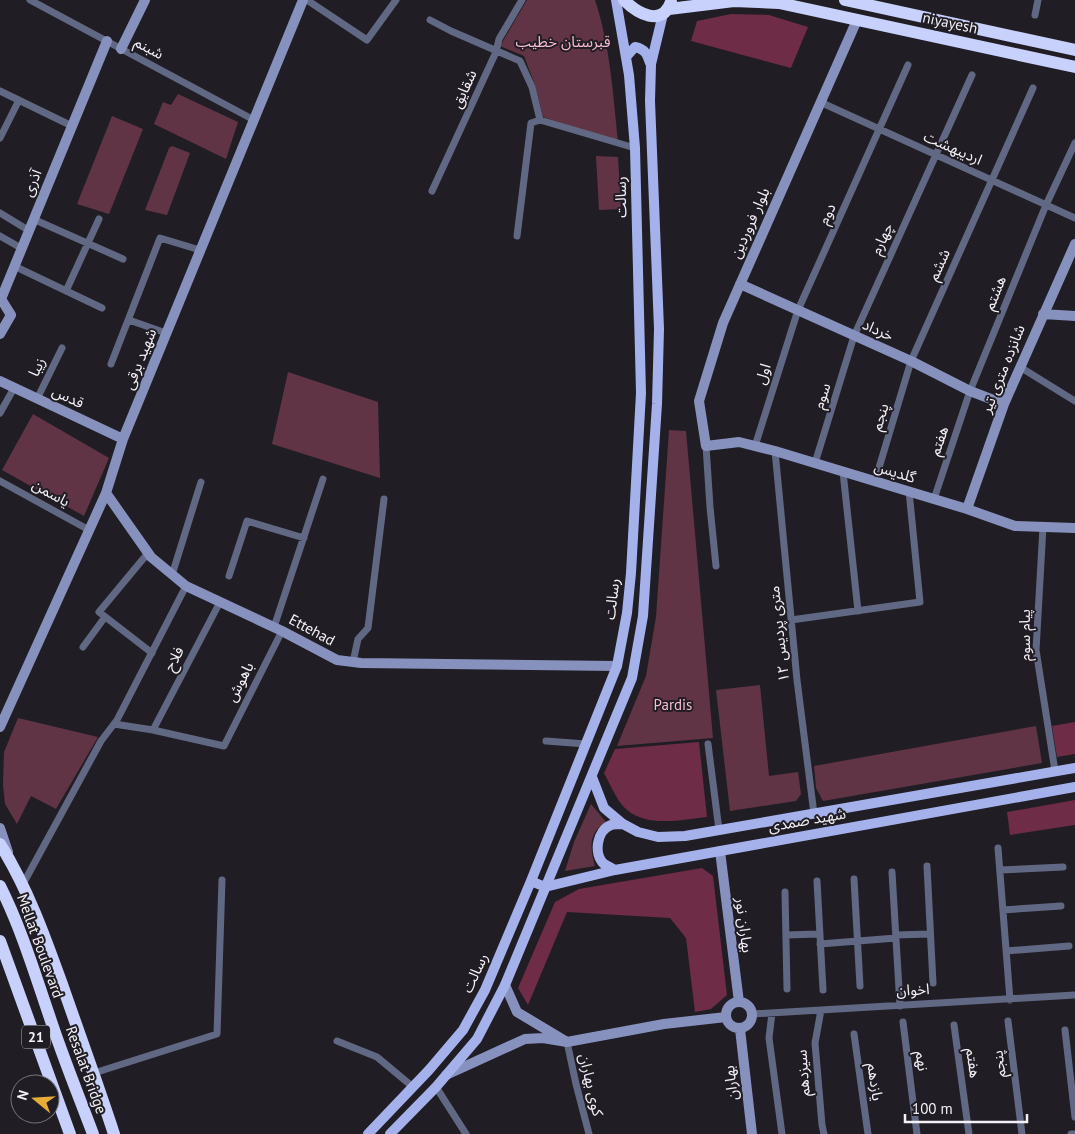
<svg xmlns="http://www.w3.org/2000/svg" width="1075" height="1134" font-family="'PT Sans','Noto Sans Arabic',sans-serif">
<style>
.green{fill:#613445}
.forest{fill:#6e2c46}
.lines{fill:none;stroke-linecap:round;stroke-linejoin:round}
.street{stroke:#616883;stroke-width:7}
.secondary{stroke:#8791be;stroke-width:10}
.primary{stroke:#a5b1eb;stroke-width:10}
.highway{stroke:#c7d1fb;stroke-width:12}
.labels{text-anchor:middle;stroke-width:4;stroke-linejoin:round;paint-order:stroke}
.shield{fill:#201d25;stroke:#b4b1b7;stroke-width:1}
.shield-label{font-size:14px;font-weight:bold;fill:#f3f1f6}
.street-label{font-size:15px;fill:#f3f1f6;stroke:#201d25}
.park-label{font-size:15px;fill:#fbbcd1;stroke:#201d25}
</style>
<rect width="100%" height="100%" fill="#201d25"/>
<path class="green" d="M527,0H595C610,45 613,94 618,141L543,117L535,85L524,56L500,46Z
M178,94L238,122L226,159L154,124L163,102L171,105Z
M112,116L143,129L109,214L77,204Z
M172,146L190,153L167,215L145,210L169,148Z
M596,156L618,157L621,209L599,210Z
M288,372L378,402L380,478L272,444Z
M33,414L109,458L84,516L2,470Z
M669,430L686,431L713,738L617,746L646,676L656,617Z
M760,685L769,776L798,772L801,794L796,801L730,811L716,690Z
M18,718L98,737L56,809L31,796L17,824L5,804L3,785L4,752Z
M1036,726L1042,763L823,801L816,788L814,766Z
M591,804L606,822C588,833 590,848 595,866L565,871L574,842Z"/>
<path class="forest" d="M731,14L769,15L808,27L791,68L691,41L697,21Z
M1075,722V754L1057,757L1052,726Z
M699,742L707,817C678,820 639,830 619,801C613,792 609,782 604,773L615,749Z
M1075,800V825L1010,835L1007,812Z
M702,868L713,876L727,995L711,1009L695,1012L686,938L670,918L567,912L528,1005L518,988L555,902L579,889Z"/>
<g class="lines">
<path class="street" d="M30,0L254,120
M307,0L367,40L396,0
M1035,15L1038,0
M430,20L451,31L520,61L532,87L540,120L635,148
M0,91L72,126
M820,102L1075,218
M0,138L19,100
M432,191L496,52L499,39L522,0
M0,213L28,230
M33,219L123,259
M0,236L21,248
M517,236L531,123L540,120
M14,266L102,308
M66,291L99,219
M129,320L166,333
M111,364L160,238L200,250
M1020,367L1075,401
M37,399L62,348
M0,413L14,388
M706,446L710,507L716,566
M755,446L798,310L908,65
M775,451L797,680L814,814
M815,463L854,336L972,75
M843,472L858,611
M0,481L89,530
M875,481L911,361L1033,88
M934,499L970,391L1046,205L1075,143
M1043,527L1036,650L1055,771
M148,553L99,612L152,653
M172,575L201,482
M229,576L247,521L304,538
M791,620L920,602L909,491
M274,627L323,479
M83,647L105,617
M353,662L358,639L368,628L384,499
M114,724L153,730L224,746L282,631
M153,730L220,602
M546,741L586,744
M708,744L719,830
M998,848L1010,1000
M927,866L933,983
M1000,870L1063,867
M892,872L900,1006
M854,879L860,986
M817,881L823,990
M23,884L101,741L117,720L186,586
M785,892L787,989
M1003,910L1061,906
M786,935L819,934
M896,935L929,934
M820,944L896,938
M1006,951L1069,946
M821,1010L815,1043L822,1125L824,1134
M772,1013L769,1038L782,1134
M752,1014L1075,995
M1008,1021L1022,1134
M903,1022L917,1134
M954,1025L969,1134
M1065,1030L1075,1117
M854,1034L868,1134
M337,1041L377,1057L413,1087
M567,1042L576,1084L589,1134
M94,1073L217,1034L222,880
M436,1087L466,1134
M1071,1134H1075"/>
<path class="secondary" d="M857,20L723,323L699,401L706,446L739,442L775,451L967,509L1015,526L1075,528
M121,49L145,0
M740,284L911,361L970,391L1004,404
M1043,314L1075,316
M0,334L11,315L1,299L107,41
M0,381L123,439
M106,493L151,557L186,586L282,631L337,660L361,663L617,666
M967,509L1004,404L1075,244
M0,727L106,493L123,439L303,0
M0,828L8,852
M720,851L739,1002
M726 1015a13 13 0 1 1 26 0a13 13 0 1 1-26 0Z
M740,1029L752,1134
M567,1042L664,1024L726,1017
M446,1075L525,1039L543,1038L567,1042L517,1012L505,985"/>
<path class="primary" d="M626,57L635,47C645,49 647,54 650,63
M592,777L604,808L623,824L638,832L658,837L685,836L1075,768
M615,870C612,868 607,866 604,864C593,854 597,830 611,825C614,824 620,824 623,824
M531,881L545,887L615,870L1075,787
M368,1134L429,1070L463,1030L485,990L531,881L617,666L627,613L631,573L641,393L635,148L629,75L616,0
M390,1134L436,1087L477,1039L505,985L632,678L643,616L657,404L659,329L650,101L651,64L663,14"/>
<path class="highway" d="M624,0C637,13 662,28 671,2
M845,0L1075,50
M669,9L734,1L779,3L1075,67
M0,844C28,889 45,937 63,987C80,1036 98,1085 114,1134
M0,886C21,928 34,971 49,1015C62,1055 78,1094 93,1134
M0,941L70,1134"/>
</g>
<g class="labels">
<rect class="shield" x="22" y="1025.5" width="28" height="23" rx="4"/>
<g class="shield-label">
<text x="36" y="1042">21</text>
</g>
<g class="street-label">
<text transform="translate(950 23) rotate(12)" y="5">niyayesh</text>
<text transform="translate(149 48) rotate(28)" y="5">شبنم</text>
<text transform="translate(464 89) rotate(-65)" y="5">شقایق</text>
<text transform="translate(953 148) rotate(24)" y="5">اردیبهشت</text>
<text transform="translate(32 183) rotate(-68)" y="5">آذری</text>
<text transform="translate(621 197) rotate(-91)" y="5">رسالت</text>
<text transform="translate(827 214) rotate(-65)" y="5">دوم</text>
<text transform="translate(750 223) rotate(-66)" y="5">بلوار فروردین</text>
<text transform="translate(882 239) rotate(-66)" y="5">چهارم</text>
<text transform="translate(939 265) rotate(-66)" y="5">ششم</text>
<text transform="translate(995 293) rotate(-68)" y="5">هشتم</text>
<text transform="translate(878 330) rotate(24)" y="5">خرداد</text>
<text transform="translate(140 359) rotate(-68)" y="5">شهید برقی</text>
<text transform="translate(37 367) rotate(-64)" y="5">زیبا</text>
<text transform="translate(1003 369) rotate(-68)" y="5">شانزده متری تیر</text>
<text transform="translate(763 374) rotate(-72)" y="5">اول</text>
<text transform="translate(822 396) rotate(-73)" y="5">سوم</text>
<text transform="translate(68 397) rotate(25)" y="5">قدس</text>
<text transform="translate(880 417) rotate(-73)" y="5">پنجم</text>
<text transform="translate(939 441) rotate(-71)" y="5">هفتم</text>
<text transform="translate(895 472) rotate(17)" y="5">گلدیس</text>
<text transform="translate(51 493) rotate(29)" y="5">یاسمن</text>
<text transform="translate(612 599) rotate(-83)" y="5">رسالت</text>
<text transform="translate(312 630) rotate(28)" y="5">Ettehad</text>
<text transform="translate(779 634) rotate(-96)" y="5">۱۲ متری پردیس</text>
<text transform="translate(1025 635) rotate(-90)" y="5">پیام سوم</text>
<text transform="translate(174 659) rotate(-63)" y="5">فلاح</text>
<text transform="translate(240 682) rotate(-63)" y="5">باهوش</text>
<text transform="translate(807 820) rotate(-10)" y="5">شهید صمدی</text>
<text transform="translate(744 925) rotate(83)" y="5">بهاران نور</text>
<text transform="translate(40 946) rotate(70)" y="5">Mellat Boulevard</text>
<text transform="translate(475 973) rotate(-65)" y="5">رسالت</text>
<text transform="translate(913 990) rotate(-3)" y="5">اخوان</text>
<text transform="translate(922 1061) rotate(83)" y="5">نهم</text>
<text transform="translate(973 1063) rotate(82)" y="5">هفتم</text>
<text transform="translate(999 1064) rotate(-97)" y="5">پنجم</text>
<text transform="translate(86 1070) rotate(70)" y="5">Resalat Bridge</text>
<text transform="translate(803 1073) rotate(-94)" y="5">سیزدهم</text>
<text transform="translate(875 1082) rotate(82)" y="5">یازدهم</text>
<text transform="translate(731 1083) rotate(-97)" y="5">بهاران</text>
<text transform="translate(591 1085) rotate(77)" y="5">کوی بهاران</text>
</g>
<g class="park-label">
<text x="563" y="47">قبرستان خطیب</text>
<text x="673" y="710">Pardis</text>
</g>
</g>
<g transform="translate(35 1099) rotate(288)"><circle r="24" fill="#201d25" stroke="#747279"/>
<path d="M0-4L9 19L0 12L-9 19Z" fill="#e7ac37"/>
<text y="-8" font-size="14" font-weight="bold" text-anchor="middle" fill="#f3f1f6">N</text>
</g>
<path d="M905 1114v8h122v-8" fill="none" stroke="#f3f1f6" stroke-width="2.5"/>
<text x="912" y="1114" font-size="15" fill="#f3f1f6" stroke="#201d25" stroke-width="4" paint-order="stroke">100 m</text>
</svg>
